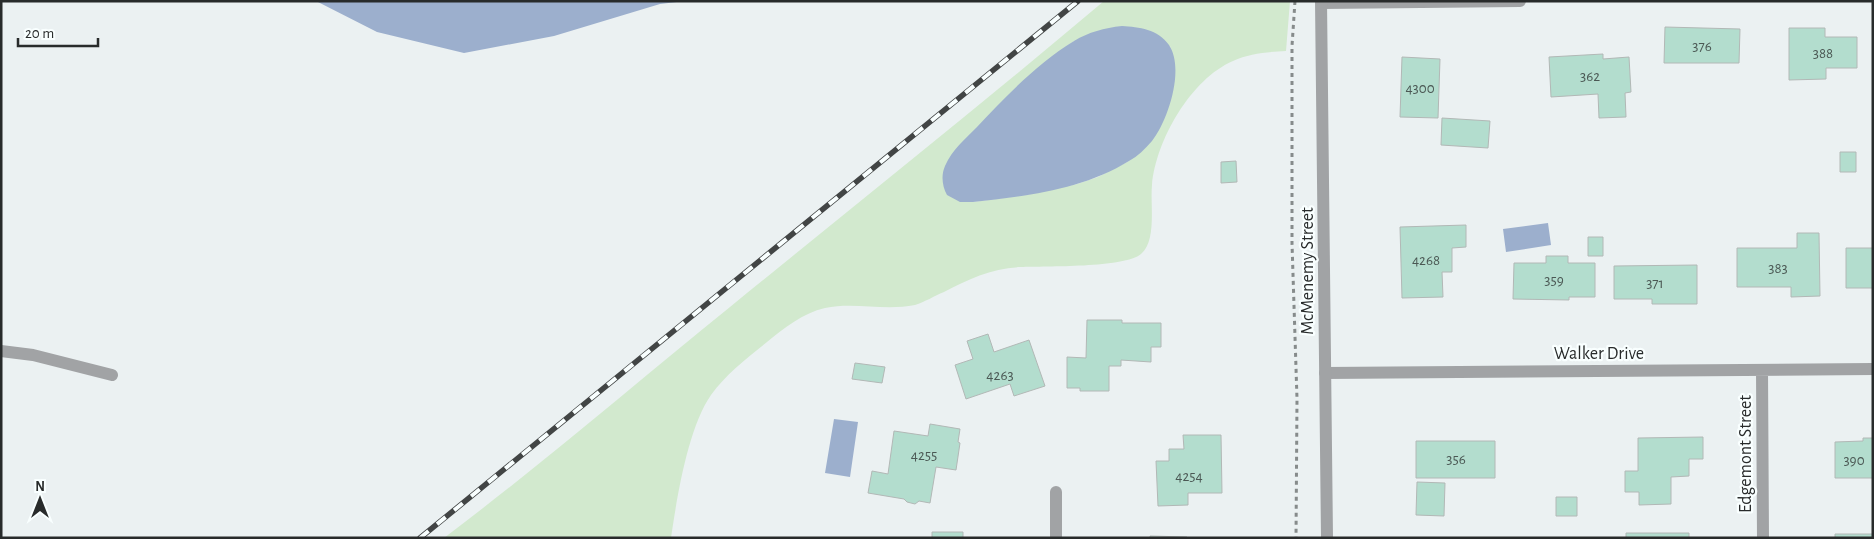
<svg xmlns="http://www.w3.org/2000/svg" width="1874" height="539" font-family="'Alegreya Sans',sans-serif">
<style>
.green{fill:#d2e9ce;fill-rule:evenodd}
.water{fill:#9cafcd}
.building{fill:#b3ddce;stroke:#b2b8b6}
.lines{fill:none;stroke-linecap:round;stroke-linejoin:round}
.path{stroke:#868b8b;stroke-width:3;stroke-dasharray:4 4;stroke-linecap:butt}
.minor{stroke:#a1a3a5;stroke-width:12}
.tertiary{stroke:#a1a3a5;stroke-width:12}
.rail-casing{stroke:#424545;stroke-width:5.5}
.rail{stroke:#f9ffff;stroke-width:4;stroke-dasharray:11;stroke-linecap:butt}
.labels{text-anchor:middle;stroke-width:4.5;stroke-linejoin:round;paint-order:stroke}
.number-label{font-size:15px;fill:#4b5854}
.street-label{font-size:18px;fill:#282b2b;stroke:#f9ffff}
</style>
<rect width="100%" height="100%" fill="#ebf1f2"/>
<path class="green" d="M1104,1H1290L1286,51C1268,52 1250,53 1233,61C1191,79 1156,140 1152,185C1150,204 1157,241 1141,254C1125,268 1045,266 1021,267C993,268 968,279 944,292C934,296 925,302 915,305C885,311 854,302 825,308C803,313 784,328 767,342C747,358 726,374 711,395C688,428 677,497 671,538H444C542,464 635,384 730,307C855,205 981,105 1104,1ZM1074,41L1170,46L1175,68V78L1129,161L1098,177L1077,184L1026,195L973,202L1009,95L1043,64Z"/>
<path class="water" d="M316,1H685L660,4L554,36L464,53L377,32Z
M1122,26C1139,27 1158,29 1169,45C1185,69 1168,121 1152,141C1145,149 1138,156 1129,161C1082,190 1026,196 973,202H960L947,195C942,186 941,175 945,166C952,150 965,139 977,127C1005,97 1039,62 1074,41C1089,32 1104,28 1122,26Z
M1548,223L1551,245L1506,252L1503,229Z
M834,419L858,422L850,477L825,473Z"/>
<path class="building" d="M1665,27L1740,29L1739,63H1664Z
M1789,28H1825V37H1857V68H1826V79L1789,80Z
M1603,54V59L1629,57L1631,92L1625,93L1626,117L1599,118L1598,94L1551,97L1549,57Z
M1402,57L1440,59L1438,118L1400,117Z
M1442,118L1490,121L1488,148L1441,145Z
M1840,152H1856V172H1840Z
M1236,161L1237,182L1221,183V162Z
M1466,225V247L1452,248V272H1442L1443,297L1402,298L1400,227Z
M1797,233H1819L1820,296L1791,297V287H1737V248H1797Z
M1588,237H1603V256H1588Z
M1846,248H1873V288H1846Z
M1546,256H1568V263H1595V297H1569V300L1513,299L1514,263H1546Z
M1697,265V304H1652V299H1614V266Z
M1087,320H1122V323H1161V347H1151V362L1121,360V366H1109V391H1080V388H1067V357L1086,358Z
M988,334L994,352L1029,340L1045,386L1014,396L1010,384L966,399L955,365L973,359L967,341Z
M855,363L885,367L882,383L852,379Z
M930,424L960,429L958,442L960,443L956,470L936,467L930,503L919,501L915,504L907,502L904,499L868,493L872,471L888,474L894,431L928,436Z
M1183,435H1221L1222,493H1188V505L1158,506L1156,461H1169V449H1184Z
M1703,437V459H1689V476L1671,477V504L1639,505V492H1625V471H1638V438Z
M1863,438H1873V478H1835V442L1863,441Z
M1416,441H1495V478H1416Z
M1417,482L1445,483L1444,516L1416,515Z
M1556,497H1577V516H1556Z
M932,532H963V538H932Z
M1626,533H1689V538H1626Z
M1835,534H1873V538H1835Z
M1150,536L1187,537V538H1150Z"/>
<g class="lines">
<path class="path" d="M1295,1L1292,46V243L1297,399L1296,538"/>
<path class="minor" d="M1322,3L1520,1
M1,351L33,355L112,375
M1762,370L1763,538
M1325,373L1873,369
M1056,492V538"/>
<path class="tertiary" d="M1321,1L1327,538"/>
<defs>
<path id="rail" d="M420,538L1078,1"/>
</defs>
<use href="#rail" class="rail-casing"/>
<use href="#rail" class="rail"/>
</g>
<g class="labels">
<g class="number-label">
<text x="1702" y="51">376</text>
<text x="1823" y="58">388</text>
<text x="1590" y="81">362</text>
<text x="1420" y="93">4300</text>
<text x="1426" y="265">4268</text>
<text x="1778" y="273">383</text>
<text x="1554" y="285">359</text>
<text x="1655" y="288">371</text>
<text x="1000" y="380">4263</text>
<text x="924" y="460">4255</text>
<text x="1456" y="464">356</text>
<text x="1854" y="465">390</text>
<text x="1189" y="481">4254</text>
</g>
<g class="street-label">
<text transform="translate(1307 271) rotate(-90)" y="6">McMenemy Street</text>
<text x="1599" y="359">Walker Drive</text>
<text transform="translate(1745 454) rotate(-90)" y="6">Edgemont Street</text>
</g>
</g>
<rect width="1874" height="539" fill="none" stroke="#282b2b" stroke-width="5"/>
<g transform="translate(40 499)" stroke="#f9ffff" stroke-width="4" paint-order="stroke">
<path d="M0-4L9 19L0 12L-9 19Z" fill="#282b2b"/>
<text y="-8" font-size="14" font-weight="bold" text-anchor="middle" fill="#282b2b">N</text>
</g>
<path d="M18 38v8h80v-8" fill="none" stroke="#282b2b" stroke-width="2.5"/>
<text x="25" y="38" font-size="15" fill="#282b2b" stroke="#f9ffff" stroke-width="4" paint-order="stroke">20 m</text>
</svg>
